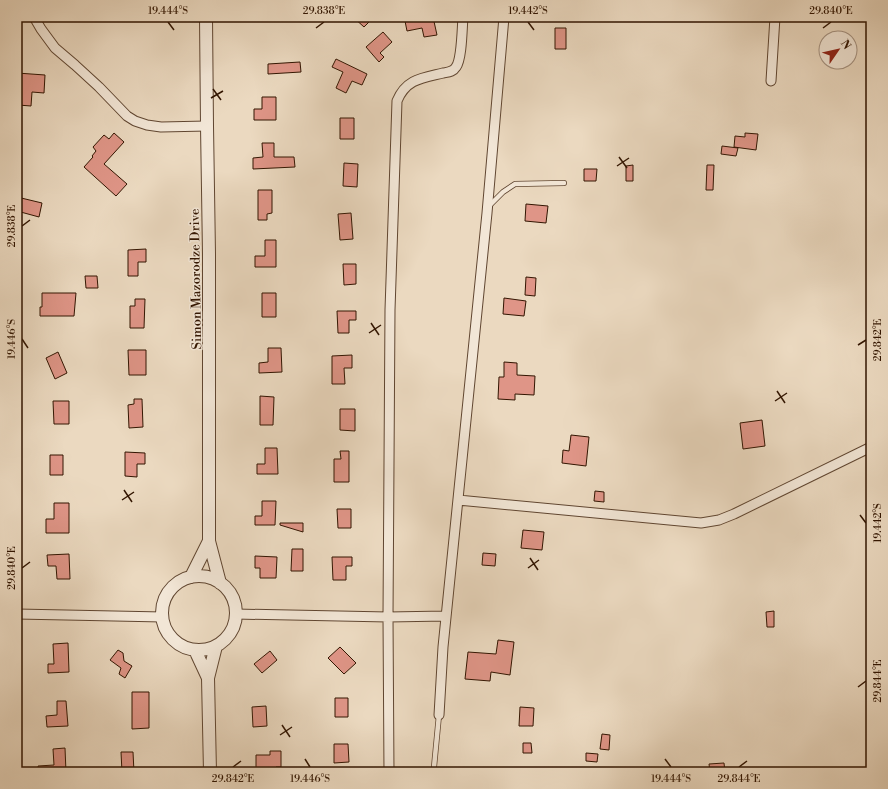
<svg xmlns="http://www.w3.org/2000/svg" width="888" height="789" font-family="'Libre Bodoni',serif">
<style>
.building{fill:#df9587;stroke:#321501}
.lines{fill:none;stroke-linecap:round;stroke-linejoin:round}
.service-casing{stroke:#604631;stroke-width:6}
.minor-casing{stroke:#604631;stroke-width:11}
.tertiary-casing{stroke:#604631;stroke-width:14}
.service{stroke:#f2e6d6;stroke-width:4.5}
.minor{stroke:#f2e6d6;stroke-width:9}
.tertiary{stroke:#f2e6d6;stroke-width:12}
.ticks{fill:none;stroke:#321501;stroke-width:1.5}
.labels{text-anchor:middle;stroke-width:3;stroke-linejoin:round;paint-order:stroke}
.street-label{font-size:13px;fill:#321501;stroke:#f2e6d6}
.neatline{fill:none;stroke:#321501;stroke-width:1.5}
.ticks-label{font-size:10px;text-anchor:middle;fill:#321501}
</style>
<rect width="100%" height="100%" fill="#ebd9c0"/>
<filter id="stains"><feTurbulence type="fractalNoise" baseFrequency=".005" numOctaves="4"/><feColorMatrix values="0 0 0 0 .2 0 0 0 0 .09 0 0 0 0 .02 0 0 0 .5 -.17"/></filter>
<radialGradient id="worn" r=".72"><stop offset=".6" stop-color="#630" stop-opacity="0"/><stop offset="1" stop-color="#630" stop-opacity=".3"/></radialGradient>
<path class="building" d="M353,17H374L364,27Z
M424,17H433L437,35L424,37L422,28L407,31L405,21Z
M555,28H566V49H555Z
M383,32L392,42L380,53L384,57L379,62L366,47Z
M336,59L367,74L362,85L352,81L346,93L336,88L343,72L332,67Z
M300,62L301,72L268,74V64Z
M17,73L45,75L44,93L32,92L31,106L18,105L19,91H17Z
M262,97H276V120H254V109H262Z
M340,118H354V139H340Z
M114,133L124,142L104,164L127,184L116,196L84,167L93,157L92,156L96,151L93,147L104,135L109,139Z
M745,133L758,134L756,150L734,147L735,136L745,137Z
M262,143H274V157H294L295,167L253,169V158L263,157Z
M722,146L738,148L736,156L721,154Z
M344,163L358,164L357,187L343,186Z
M633,165V181H626V166Z
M707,165H714L713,190H706Z
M584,169H597L596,181H584Z
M258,190H272V213L267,214V220H258Z
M17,197L42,203L39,217L17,211Z
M526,204L548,206L546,223L525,221Z
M351,213L353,239L340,240L338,214Z
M265,240H276V267H255V256H265Z
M146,249V262H138V276H128V250Z
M343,264H356V284L344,285Z
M85,276H97L98,288H86Z
M526,277L536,278L535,296L525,295Z
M42,293H76L74,316H40V307H42Z
M262,293H276V317H262Z
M504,298L526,301L524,316L503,314Z
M135,299H145L144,328H130V306H135Z
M337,311H356V320H349V333H338Z
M268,348H281L282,372L259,373V363L268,362Z
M128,350H146V375H129Z
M58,352L67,373L55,379L46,358Z
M352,355V368H344L345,384H332V356Z
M504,362L517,363V375L535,376L534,395L515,394V400L498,399L499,377H504Z
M260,396L274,397L273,425H260Z
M134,399H142L143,427L129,428L128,405L134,404Z
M53,401H69V424H54Z
M340,409H355V431L340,430Z
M762,420L765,446L743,449L740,423Z
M571,435L589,437L586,466L562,463L563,450L569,451Z
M265,448H277L278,474H257V464H265Z
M340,451H349V482H334V459H341Z
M125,452L145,453V464H137V477L125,476Z
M50,455H63V475H50Z
M595,491L604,492V502L594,501Z
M262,501H276L275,525H255V516H262Z
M54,503H69V533H46V519H54Z
M337,509H351V528H338Z
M280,523H303V532L280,525Z
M523,530L544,532L542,550L521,548Z
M292,549H303V571H291Z
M483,553L496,554L495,566L482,565Z
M69,554L70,579H57L56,566H48L47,555Z
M255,556L277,557L276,578H260V568H255Z
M332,557H352V566H346V580H333Z
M774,611V627H767L766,612Z
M498,640L514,642L510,675L491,672L490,681L465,679L468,652L496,654Z
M68,643L69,672L48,673V664H54L53,644Z
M340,647L356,663L344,674L328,658Z
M118,650L123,653L124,661L132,666L125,678L119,674L121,668L110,660Z
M270,651L277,660L262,673L254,664Z
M132,692H149V728L132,729Z
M335,698H348V717H335Z
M57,701H66L68,726L47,727L46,716L57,715Z
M266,706L267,726L253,727L252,707Z
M520,707L534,708L533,726H519Z
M602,734L610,735L609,750L600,749Z
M523,743H531L532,753H523Z
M334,744H348L349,762L334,763Z
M65,748L66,772H39L38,766L54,765L53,749Z
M270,751H281V767H276V772H256V755H270Z
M121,752H133L134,772H122Z
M586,753L598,754L597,762L586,761Z
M724,763L725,772H710L709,764Z"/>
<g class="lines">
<defs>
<path id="service" d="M490,205L503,192L515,184L564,183
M434,767L439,715"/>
<path id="minor" d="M34,17L41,29L55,48L75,65L99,87L127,116L135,121L147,125L161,127L207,126
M771,81L775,17
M458,500L701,523L719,520L734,514L871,447
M17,614L163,617
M236,614L388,617L446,616
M439,715L443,647L487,213L504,17
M389,772L388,617L390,310L397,101C406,79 422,78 443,73C448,72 453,72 456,67C462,59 462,28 463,17"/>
<path id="tertiary" d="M206,17L207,126L209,254V541L220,583
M162 613a37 37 0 1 1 74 0a37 37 0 1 1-74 0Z
M191,577L209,541
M195,650L208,678
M210,772L208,678L216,646"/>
</defs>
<use href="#service" class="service-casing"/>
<use href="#minor" class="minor-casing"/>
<use href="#tertiary" class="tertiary-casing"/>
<use href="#service" class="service"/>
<use href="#minor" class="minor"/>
<use href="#tertiary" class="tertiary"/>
</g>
<path class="ticks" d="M168,22L174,30M528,22L534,30M316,28L324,22M823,28L831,22M213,89L221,100M211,98L223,91M619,157L627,168M617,166L629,158M22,226L30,220M371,323L379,335M369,333L381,325M22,339L28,348M858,345L866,340M777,391L785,403M775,401L787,393M124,490L132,502M122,500L134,492M860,515L866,523M530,558L538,570M22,568L30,562M528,568L539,560M858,687L866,681M282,725L290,737M280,735L292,727M305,759L310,767M665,759L671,767M233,767L241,761M739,767L747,761"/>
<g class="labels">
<g class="street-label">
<text transform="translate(195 279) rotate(-91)" y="5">Simon Mazorodze Drive</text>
</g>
</g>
<rect width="888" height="789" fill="none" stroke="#ebd9c0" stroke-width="44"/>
<g transform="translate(838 50) rotate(56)"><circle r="19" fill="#f2e6d6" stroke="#a59281"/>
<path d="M0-3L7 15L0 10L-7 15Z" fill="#8f2418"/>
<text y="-6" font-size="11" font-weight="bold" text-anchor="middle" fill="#321501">N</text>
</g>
<rect x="22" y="22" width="844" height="745" class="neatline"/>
<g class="ticks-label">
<text x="168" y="14">19.444°S</text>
<text x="324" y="14">29.838°E</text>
<text x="528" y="14">19.442°S</text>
<text x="831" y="14">29.840°E</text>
<text transform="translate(11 226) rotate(-90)" y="4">29.838°E</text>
<text transform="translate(11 339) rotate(-90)" y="4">19.446°S</text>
<text transform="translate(877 340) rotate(-90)" y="4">29.842°E</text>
<text transform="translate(877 523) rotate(-90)" y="4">19.442°S</text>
<text transform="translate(11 568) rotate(-90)" y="4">29.840°E</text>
<text transform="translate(877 681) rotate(-90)" y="4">29.844°E</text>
<text x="233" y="782">29.842°E</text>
<text x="310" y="782">19.446°S</text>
<text x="671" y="782">19.444°S</text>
<text x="739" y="782">29.844°E</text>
</g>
<rect width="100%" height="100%" filter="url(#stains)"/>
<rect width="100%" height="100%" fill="url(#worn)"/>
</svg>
